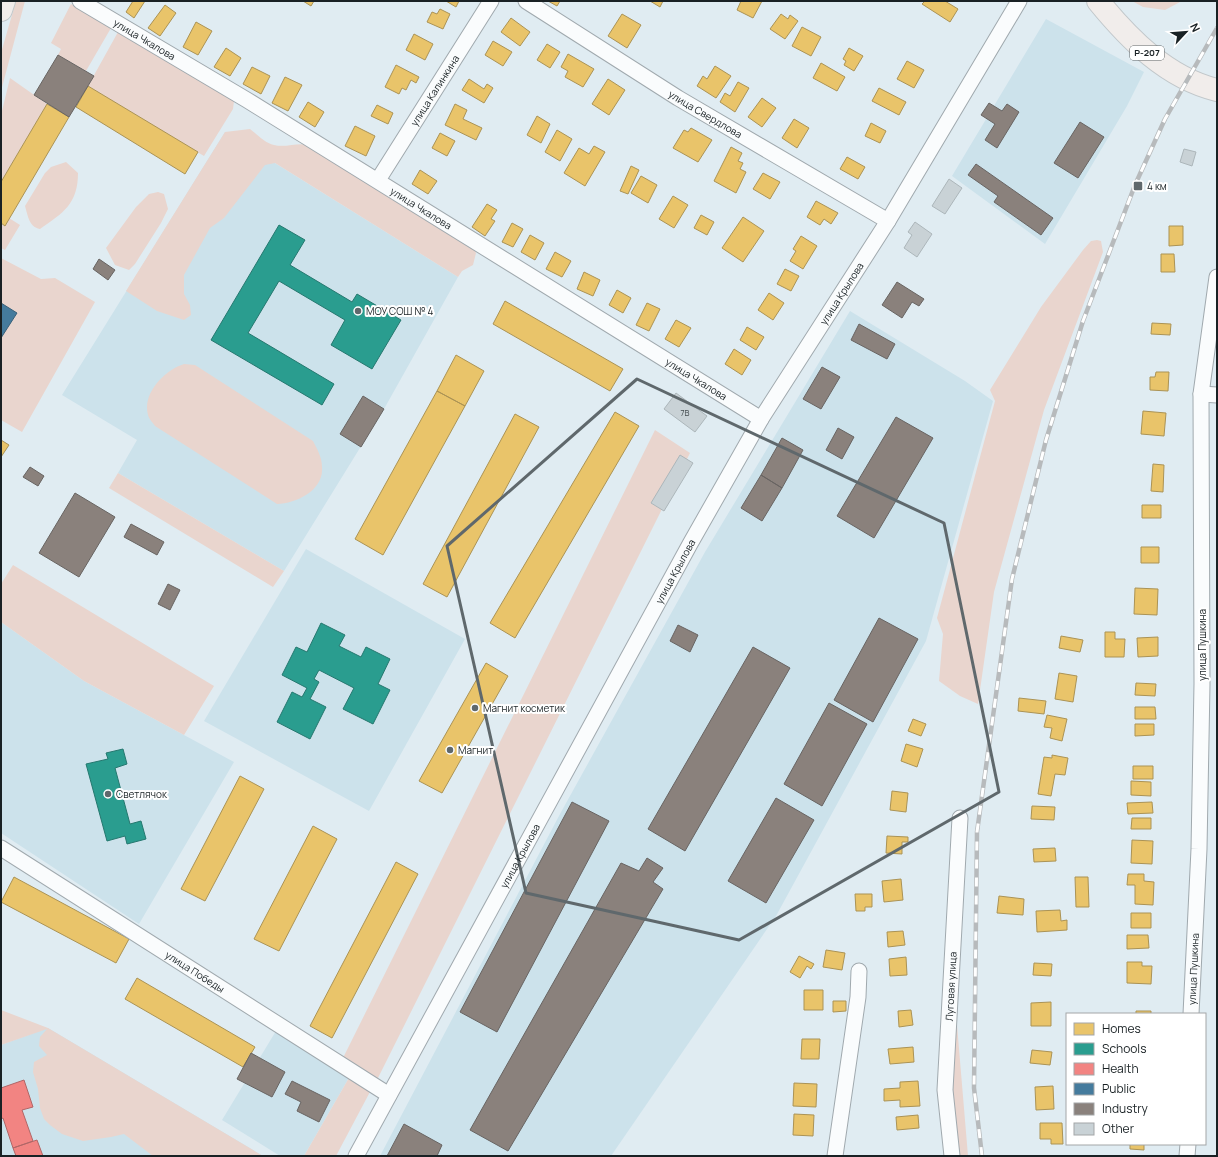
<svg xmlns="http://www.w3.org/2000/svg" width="1218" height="1157" font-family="Manrope,sans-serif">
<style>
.built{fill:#cce2eb}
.green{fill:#e9d5ce}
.homes{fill:#e9c46a;stroke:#ab9355}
.schools{fill:#2a9d8f;stroke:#25786f}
.health{fill:#f28482;stroke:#b16666}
.public{fill:#457b9d;stroke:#386079}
.industry{fill:#8a817c;stroke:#686462}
.building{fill:#c9d2d6;stroke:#acb6ba}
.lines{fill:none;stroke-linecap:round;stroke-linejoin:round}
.minor-casing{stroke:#a0a9ae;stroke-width:17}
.primary-casing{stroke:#c1c7ca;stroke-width:24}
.minor{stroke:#fafcfd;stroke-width:15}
.primary{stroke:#f1edeb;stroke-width:22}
.rail-casing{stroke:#b7babc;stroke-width:4.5}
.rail{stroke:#fff;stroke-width:3;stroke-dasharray:9;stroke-linecap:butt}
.marked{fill:none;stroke:#5f686c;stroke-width:3;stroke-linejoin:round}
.poi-dot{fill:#5f686c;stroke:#fff;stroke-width:1.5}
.labels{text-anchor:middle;stroke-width:4;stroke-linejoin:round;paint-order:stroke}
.number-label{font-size:8px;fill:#454d50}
.shield{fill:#fff;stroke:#5e6466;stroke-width:1}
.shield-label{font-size:9px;font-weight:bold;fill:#192124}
.street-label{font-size:10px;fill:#192124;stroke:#fff}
.poi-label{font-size:10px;fill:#192124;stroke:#fff;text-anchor:start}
</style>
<rect width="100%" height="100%" fill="#e0ecf2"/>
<path class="built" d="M1046,19L1144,72L1127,106L1045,244L952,176Z
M225,132L458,277L384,409L284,571L118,473L137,440L62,395Z
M850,311L965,381L993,401L926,641L776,916L611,1156H380L560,814L705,552Z
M306,549L465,639L369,811L204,721Z
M1,622L84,681L234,762L139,924L1,833Z
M48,1028L263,1156H1V1045Z
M276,1031L350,1076L304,1156H280L222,1120Z"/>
<path class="green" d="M16,1H25L1,91V53Z
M1132,1H1182L1165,10L1143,7Z
M71,4L111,28L86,71L58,55L61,49L51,43Z
M118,32L227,94L234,101L233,109L204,156L88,86Z
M10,78L47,104L1,182V115Z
M250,129C258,135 265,143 274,145C286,148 297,142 309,145L473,248L476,253L473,265L462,271L458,277L275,163L265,165L224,218L210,228L184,275V294L190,305L191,315L184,320L157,311L126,291L225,132Z
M66,162L78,173C78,204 63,213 40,229C29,227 28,216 25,206L45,173L51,167Z
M158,192L164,194L168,209L161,223L135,264L129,270L115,265L106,248L136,207L149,194Z
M9,218L20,225L5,250L1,248V223L5,226Z
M1097,240L1101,241L1103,252L1044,410L994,592L978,704L960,696L939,681L943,634L937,618L995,401L990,390L1041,307L1083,250L1091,241Z
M1,258L41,279L55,278L95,302L22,432L1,420Z
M184,364L195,365L313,441C317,449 322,457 322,467C324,490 297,503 277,504L155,426C153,423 149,419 148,415C142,393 165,370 184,364Z
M655,430L690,453L377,1080L343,1058Z
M118,473L284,571L273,587L109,488Z
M13,565L214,686L184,735L84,681L1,622V584Z
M1,1010L48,1028L263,1156H153L124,1134L111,1137L83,1141L62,1134L50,1125L44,1119L40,1108L38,1089L33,1072L34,1062L47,1055L39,1046L40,1037L47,1029L1,1045Z
M956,1013L968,1156H957L952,1088Z
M350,1076L371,1090L336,1156H304Z"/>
<path class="homes" d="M133,1H145L134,18L126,12Z
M303,1H314L311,6Z
M446,1H459L456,7Z
M548,1H560L557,6Z
M650,1H663L660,7Z
M741,1H762L753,18L737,10Z
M925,1H945L958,9L950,22L922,4Z
M165,5L176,13L160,36L148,28Z
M440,9L450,14L443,29L427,22L432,12L437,14Z
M622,14L641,25L627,48L608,36Z
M781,14L788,19L790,15L798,21L785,39L770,29Z
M511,18L530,32L520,46L501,32Z
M196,22L212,31L198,55L183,47Z
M802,27L821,37L811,56L792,46Z
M414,34L433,44L425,60L406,50Z
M493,41L512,52L503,66L485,55Z
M547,44L560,52L550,68L537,60Z
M226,48L241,58L230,76L214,67Z
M849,48L863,56L854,71L844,65L846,61L843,59Z
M568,54L594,69L583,87L565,77L568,71L561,67Z
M907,61L924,70L914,88L897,79Z
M821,63L845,77L837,91L813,78Z
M396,65L419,77L416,83L411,80L406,90L402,88L399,94L385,87Z
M715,66L731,76L716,98L697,86L703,76L707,79Z
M252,67L270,76L261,94L243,84Z
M285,77L302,85L288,111L272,103Z
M469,79L484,89L487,84L493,88L484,103L462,90Z
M608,79L625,90L609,115L592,104Z
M738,82L749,88L735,112L720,102L725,93L730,96Z
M88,86L198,152L185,174L76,107Z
M879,88L906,102L899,115L872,101Z
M762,98L776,108L762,127L748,117Z
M308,102L324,112L315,127L299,117Z
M47,104L69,117L5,226L1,223V182Z
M455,104L467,110L463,119L482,128L476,140L445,125Z
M377,105L393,113L388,124L371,116Z
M537,116L550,124L541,143L527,135Z
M794,119L809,128L797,148L782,138Z
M871,123L886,131L880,143L865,136Z
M355,126L375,136L366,156L345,146Z
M691,128L712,140L698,162L673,148L684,130L688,132Z
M557,130L572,139L560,161L545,152Z
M440,133L455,141L447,156L432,148Z
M594,146L605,152L585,186L564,173L579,148L589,154Z
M731,147L742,153L738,161L743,163L740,169L746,172L736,193L714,181Z
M847,157L865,167L858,179L840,169Z
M631,166L639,170L628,194L620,191Z
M420,170L437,181L428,194L412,184Z
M763,173L780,182L770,199L753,189Z
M641,176L657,185L648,203L631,193Z
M673,196L688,205L674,228L659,219Z
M816,201L838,213L831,224L824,219L820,225L807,217Z
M487,204L497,210L491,219L495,221L485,236L472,227Z
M701,215L714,222L707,235L694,228Z
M743,217L764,231L743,262L722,248Z
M512,223L523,229L513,247L502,242Z
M1169,226H1183V245L1169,246Z
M530,235L544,243L535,260L521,252Z
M801,236L817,246L803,269L790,261L796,251L793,249Z
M555,252L571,261L562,277L546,269Z
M1161,254H1174L1175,272H1161Z
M785,269L799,276L791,291L777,284Z
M584,272L600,280L593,296L577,289Z
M617,290L631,298L623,313L609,305Z
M769,293L784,303L773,320L758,310Z
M505,301L623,369L610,391L493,324Z
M647,303L660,309L649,331L636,325Z
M676,320L691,328L679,347L665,339Z
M1152,323L1171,324L1170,335L1151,334Z
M747,327L764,337L756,350L740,340Z
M734,349L751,360L742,375L725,364Z
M456,355L484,371L465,406L437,391Z
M1156,372H1169L1168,391L1150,390V377H1155Z
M437,391L465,406L383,555L355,539Z
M1143,411L1166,413L1164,436L1141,434Z
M615,412L639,426L515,638L490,623Z
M515,414L539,427L447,597L423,584Z
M1,440L9,445L1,457Z
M1153,464L1164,465L1163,492L1151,491Z
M1142,505H1161V518H1142Z
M1141,547H1159V563H1141Z
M1135,588L1158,589L1157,615L1134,614Z
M1105,632H1115V639H1125L1124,657H1105Z
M1061,636L1083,640L1080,652L1059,648Z
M1158,637V656L1138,657L1137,638Z
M486,663L508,676L442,793L419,781Z
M1059,673L1077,676L1073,702L1055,699Z
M1136,683L1156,684L1155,696L1135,695Z
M1019,698L1046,701L1044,714L1018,711Z
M1135,707H1155L1156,719H1135Z
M1047,715L1067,719L1062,741L1050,738L1052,728L1044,727Z
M913,719L926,724L921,736L908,731Z
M1135,724H1154V735L1135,736Z
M906,744L923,749L917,767L901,761Z
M1052,755L1068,758L1065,775L1055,774L1051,796L1038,794L1044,757L1052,758Z
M1133,766H1153V779H1133Z
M240,776L264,789L205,901L181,889Z
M1131,781L1151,782V796L1131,795Z
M892,791L908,793L906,812L890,810Z
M1152,802L1153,813L1128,814L1127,803Z
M1032,806L1055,807L1054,820L1031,819Z
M1132,818H1151V829H1131Z
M313,826L337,839L279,951L254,939Z
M887,836L908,837V842H902V854L886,853Z
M1132,840L1153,841L1152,864L1131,863Z
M1055,848L1056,861L1034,862L1033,849Z
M396,862L418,874L332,1038L310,1026Z
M1128,874H1144V881L1154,882L1153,905L1135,904V885H1127Z
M14,877L129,939L116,963L1,902Z
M1075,877H1088L1089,907H1076Z
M901,879L903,900L884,902L882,881Z
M855,894H872V907H865V911H856Z
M999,896L1024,899L1023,915L997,913Z
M1060,910L1061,921L1067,920V930L1037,932L1036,911Z
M1131,913H1151V928H1131Z
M903,931L905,945L888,947L887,932Z
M1127,935H1148L1149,948L1127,949Z
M826,950L845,953L842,970L823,967Z
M799,956L814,964L811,969L807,966L800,978L790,972Z
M906,957L907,975L890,976L889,959Z
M1127,962H1142V966H1152L1151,984L1127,983Z
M1034,963L1052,964L1051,976L1033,975Z
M137,978L255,1047L243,1067L125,999Z
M804,990H823V1010H804Z
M833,1001H846V1011L833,1012Z
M1051,1002V1026H1031V1003Z
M911,1010L913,1025L899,1027L898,1011Z
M1136,1011H1151V1014H1136Z
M802,1039H820L819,1059H801Z
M913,1047L914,1062L890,1064L888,1049Z
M1032,1050L1052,1052L1050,1065L1030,1063Z
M918,1081L920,1106L900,1107V1100L884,1101V1089L900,1088V1082Z
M794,1083L817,1084L816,1107L793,1106Z
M1053,1086L1054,1109L1036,1110L1035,1087Z
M794,1114L814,1115L813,1136L793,1135Z
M918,1115L919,1128L897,1130L896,1117Z
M1040,1123H1062L1063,1144H1051V1139H1040Z
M1130,1144H1144V1150L1130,1149Z"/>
<path class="schools" d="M279,225L305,240L290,265L352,302L357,294L401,320L372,369L331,345L345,320L279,281L248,333L334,384L322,405L211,340Z
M321,623L345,635L339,646L361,657L366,647L390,659L378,684L390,690L373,724L343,709L354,688L319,670L314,679L319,682L310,699L326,707L310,739L277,722L292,692L302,697L307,688L282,675L296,647L307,652Z
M123,749L127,764L115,768L130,824L141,821L146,839L127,844L125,836L107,841L86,764L108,759L106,753Z"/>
<path class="health" d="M24,1080L33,1107L22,1110L33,1141L13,1148L3,1118L1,1119V1088Z
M37,1140L43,1156H16L13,1148Z"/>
<path class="public" d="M1,303L17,313L1,338Z"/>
<path class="industry" d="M58,55L94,76L69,117L34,95Z
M989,103L1002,111L1007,104L1019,112L997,148L985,140L995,124L981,115Z
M1080,122L1104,137L1078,178L1054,163Z
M976,164L1053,218L1041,235L994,202L998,196L968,175Z
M99,259L115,270L108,280L93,269Z
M897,282L924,299L919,306L912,302L902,318L882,305Z
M859,324L895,344L887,359L851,340Z
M822,367L840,377L821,409L803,399Z
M363,396L384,409L361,447L340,434Z
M896,417L933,438L874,538L837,516Z
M838,428L854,437L842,459L826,450Z
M782,438L803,450L782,488L761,475Z
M30,467L44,476L38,486L23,477Z
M761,475L782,488L762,521L741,508Z
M75,493L115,517L79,577L39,553Z
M131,524L164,542L157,555L124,537Z
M168,584L180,590L170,610L158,604Z
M879,618L918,639L873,722L834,700Z
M678,625L698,635L690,652L670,641Z
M753,647L790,668L685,851L648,829Z
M829,703L867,724L822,806L784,784Z
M776,798L814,820L766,903L728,881Z
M572,802L609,821L497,1032L460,1012Z
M647,858L663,868L653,882L663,889L508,1151L470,1130L621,863L639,871Z
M251,1053L285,1072L272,1097L237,1079Z
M292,1081L330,1100L319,1122L297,1111L301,1102L285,1094Z
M404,1124L442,1145L437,1156H387Z"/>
<path class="building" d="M1184,149L1196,152L1192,166L1180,162Z
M949,179L962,188L945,214L932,206Z
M915,222L932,234L917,257L904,248L912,235L908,232Z
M676,393L707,416L695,432L664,409Z
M680,455L693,463L664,511L651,503Z"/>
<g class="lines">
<defs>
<g id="minor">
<path id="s1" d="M80,1L247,100L761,419"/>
<path id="s2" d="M526,1L678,98L888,221"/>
<path id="s3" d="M378,180L491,1"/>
<path d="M1201,394L1217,395"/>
<path id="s4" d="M1,848L389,1095"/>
<path id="s5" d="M1191,1014L1199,849L1202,684L1201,394L1217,277"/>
<path id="s6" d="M356,1156L690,544L761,419L888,221L1019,1"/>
<path d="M835,1156L858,997L859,971"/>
<path id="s7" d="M952,1156L945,1090L960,818"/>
<path d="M1187,1156L1188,1144"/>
</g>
<path id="primary" d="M1098,1C1129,39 1167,78 1217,90
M1,10L4,1"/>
</defs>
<use href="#minor" class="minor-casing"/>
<use href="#primary" class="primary-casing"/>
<use href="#minor" class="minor"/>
<use href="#primary" class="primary"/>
<defs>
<path id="rail" d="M982,1156L974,1088L977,832L1012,579L1046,440L1083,321L1135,185L1165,119L1217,28"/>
</defs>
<use href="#rail" class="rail-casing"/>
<use href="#rail" class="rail"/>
</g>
<path class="marked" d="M637,379L944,523L999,792L739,940L526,893L447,546Z"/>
<g class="poi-dot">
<rect x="1133" y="181" width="10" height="10" rx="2"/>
<circle cx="358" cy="311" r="4"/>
<circle cx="475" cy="708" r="4"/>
<circle cx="450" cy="750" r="4"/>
<circle cx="108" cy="794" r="4"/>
</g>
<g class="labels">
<g class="number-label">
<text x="685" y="416">7В</text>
</g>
<rect class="shield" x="1130" y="46" width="34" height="14" rx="3"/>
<g class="shield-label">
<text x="1147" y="56">Р-207</text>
</g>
<g class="street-label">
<text dy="4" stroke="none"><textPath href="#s1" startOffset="75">улица Чкалова</textPath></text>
<text dy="4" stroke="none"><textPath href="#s3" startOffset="106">улица Калинкина</textPath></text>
<text dy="4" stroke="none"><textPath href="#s2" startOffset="212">улица Свердлова</textPath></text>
<text dy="4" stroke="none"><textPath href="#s1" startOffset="399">улица Чкалова</textPath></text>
<text dy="4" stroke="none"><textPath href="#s6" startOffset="990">улица Крылова</textPath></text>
<text dy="4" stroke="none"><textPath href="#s1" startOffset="723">улица Чкалова</textPath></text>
<text dy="4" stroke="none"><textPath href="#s6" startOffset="666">улица Крылова</textPath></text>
<text transform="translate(1202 645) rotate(-90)" y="4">улица Пушкина</text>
<text dy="4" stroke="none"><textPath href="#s6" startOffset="342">улица Крылова</textPath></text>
<text dy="4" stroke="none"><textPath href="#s5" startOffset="45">улица Пушкина</textPath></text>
<text dy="4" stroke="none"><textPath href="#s4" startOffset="230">улица Победы</textPath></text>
<text dy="4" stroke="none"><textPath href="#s7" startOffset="170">Луговая улица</textPath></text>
</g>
<g class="poi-label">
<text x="1147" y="190">4 км</text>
<text x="366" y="315">МОУ СОШ № 4</text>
<text x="483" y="712">Магнит косметик</text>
<text x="458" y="754">Магнит</text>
<text x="116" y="798">Светлячок</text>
</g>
</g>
<rect width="1218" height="1157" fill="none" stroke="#192124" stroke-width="4"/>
<rect x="1066" y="1013" width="140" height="132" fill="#ffffff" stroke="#a3a6a7"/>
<rect x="1074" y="1023" width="20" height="12" fill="#e9c46a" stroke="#a3a6a7"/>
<text x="1102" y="1033" font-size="12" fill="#192124">Homes</text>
<rect x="1074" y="1043" width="20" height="12" fill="#2a9d8f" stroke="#a3a6a7"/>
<text x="1102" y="1053" font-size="12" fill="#192124">Schools</text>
<rect x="1074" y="1063" width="20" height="12" fill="#f28482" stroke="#a3a6a7"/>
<text x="1102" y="1073" font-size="12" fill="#192124">Health</text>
<rect x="1074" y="1083" width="20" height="12" fill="#457b9d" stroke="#a3a6a7"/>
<text x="1102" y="1093" font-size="12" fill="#192124">Public</text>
<rect x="1074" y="1103" width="20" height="12" fill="#8a817c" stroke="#a3a6a7"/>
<text x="1102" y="1113" font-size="12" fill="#192124">Industry</text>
<rect x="1074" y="1123" width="20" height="12" fill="#c9d2d6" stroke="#a3a6a7"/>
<text x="1102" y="1133" font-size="12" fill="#192124">Other</text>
<g transform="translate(1186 32) rotate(64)" stroke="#ffffff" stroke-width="3" paint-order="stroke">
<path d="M0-3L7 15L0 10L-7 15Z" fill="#192124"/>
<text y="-6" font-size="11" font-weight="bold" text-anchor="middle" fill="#192124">N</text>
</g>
</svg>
